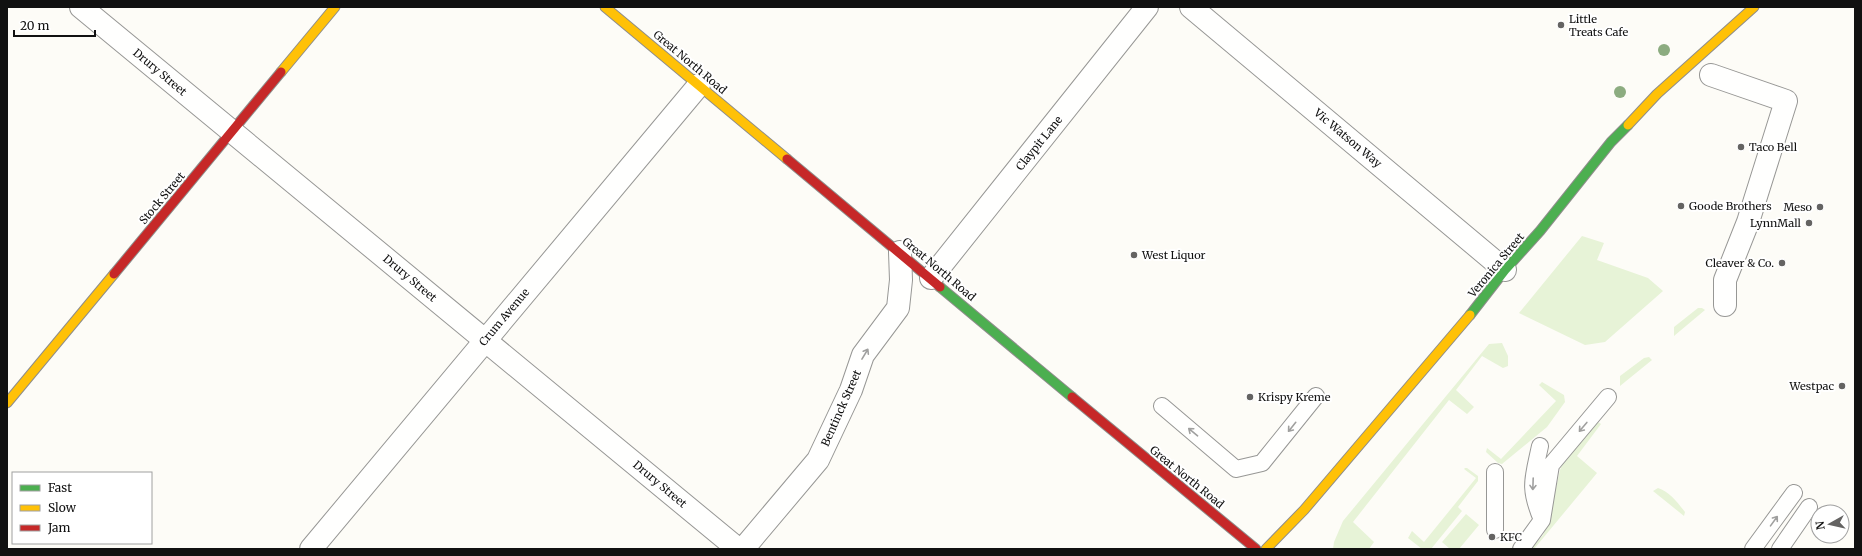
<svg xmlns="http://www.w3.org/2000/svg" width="1862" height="556" font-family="Merriweather,serif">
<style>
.green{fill:#e7f3d7}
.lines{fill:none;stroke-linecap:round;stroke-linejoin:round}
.lane-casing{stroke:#979795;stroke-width:18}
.street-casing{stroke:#979795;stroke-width:24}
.fast-casing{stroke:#8e8d8b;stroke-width:11}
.slow-casing{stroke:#8e8d8b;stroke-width:11}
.jam-casing{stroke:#8e8d8b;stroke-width:11}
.lane{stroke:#fffffe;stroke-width:16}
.street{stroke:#fffffe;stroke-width:22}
.fast{stroke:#4caf50;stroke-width:9}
.slow{stroke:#ffc107;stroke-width:9}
.jam{stroke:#c62828;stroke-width:9}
.tree{fill:#8cac80}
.oneway{stroke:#a0a09f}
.poi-dot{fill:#646362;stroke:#fff;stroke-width:1.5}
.labels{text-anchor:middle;stroke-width:4;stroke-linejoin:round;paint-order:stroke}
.poi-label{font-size:11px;fill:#111;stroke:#fff;text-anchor:start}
.street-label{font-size:11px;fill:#111;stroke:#fff}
</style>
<rect width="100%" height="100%" fill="#fdfcf7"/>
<path class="green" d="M1582,236L1604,243L1597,260L1648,278L1663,291L1605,342L1585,345L1519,313Z
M1698,308H1702L1705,310L1674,336V327Z
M1502,343L1508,356V366L1503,368L1482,356L1456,390L1474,407L1467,414L1449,400L1353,522L1374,542L1369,549H1333L1334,542L1343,521L1489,344Z
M1649,357L1652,360L1620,386V376L1644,358Z
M1542,382L1564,395L1565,402L1547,427L1502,464L1498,463L1486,452L1487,448L1501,459L1556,401L1539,385Z
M1598,422L1601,424L1577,456L1597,473L1534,549H1531L1543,535L1548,524L1560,470L1563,462L1595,423Z
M1465,468H1467L1478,476V481L1458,507L1462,511L1431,549H1422L1408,538L1412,531L1424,542L1476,478L1464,469Z
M1658,488C1669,491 1678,503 1685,512L1684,516L1653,491Z
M1466,514L1479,525L1459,549H1450L1442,542Z"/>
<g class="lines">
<defs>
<path id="lane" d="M1162,406L1236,469L1262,463L1316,396
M1540,446C1533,479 1528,487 1542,520
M1495,472V530
M1521,549L1542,520L1551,465L1608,397
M1753,549L1794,493
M1780,549L1809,507"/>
<path id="street" d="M81,7L738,549
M1191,7L1505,270
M1711,75L1786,101L1748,222L1725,280V305
M931,278L1147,7
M311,549L699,85
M743,549L818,460L851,390L863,355L898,308L901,280L900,252"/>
<path id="fast" d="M940,287L1072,397
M1470,315L1505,270L1540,231L1611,142L1628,125"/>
<path id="slow" d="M605,7L787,159
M281,72L335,7
M1628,125L1657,94L1754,7
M7,403L114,274
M1266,549L1304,510L1470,315"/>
<path id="jam" d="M787,159L940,287
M114,274L281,72
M1072,397L1256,549"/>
</defs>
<use href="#lane" class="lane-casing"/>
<use href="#street" class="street-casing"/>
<use href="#fast" class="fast-casing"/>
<use href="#slow" class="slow-casing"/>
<use href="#jam" class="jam-casing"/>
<use href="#lane" class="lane"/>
<use href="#street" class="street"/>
<use href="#fast" class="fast"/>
<use href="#slow" class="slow"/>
<use href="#jam" class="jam"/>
</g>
<g class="tree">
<circle cx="1664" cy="50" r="6"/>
<circle cx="1620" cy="92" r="6"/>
</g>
<defs><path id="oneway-shaft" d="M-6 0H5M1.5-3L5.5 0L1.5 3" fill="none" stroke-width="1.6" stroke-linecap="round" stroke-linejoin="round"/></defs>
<g class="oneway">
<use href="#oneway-shaft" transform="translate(865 354) rotate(-59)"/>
<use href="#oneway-shaft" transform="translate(1292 427) rotate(129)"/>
<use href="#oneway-shaft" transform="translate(1583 427) rotate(130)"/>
<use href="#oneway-shaft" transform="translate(1193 432) rotate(-140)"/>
<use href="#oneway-shaft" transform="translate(1533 484) rotate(92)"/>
<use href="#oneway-shaft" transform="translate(1774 521) rotate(-54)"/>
</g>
<g class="poi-dot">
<circle cx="1561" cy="25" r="4"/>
<circle cx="1741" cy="147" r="4"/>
<circle cx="1681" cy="206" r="4"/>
<circle cx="1820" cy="207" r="4"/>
<circle cx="1809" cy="223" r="4"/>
<circle cx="1134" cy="255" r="4"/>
<circle cx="1782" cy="263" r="4"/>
<circle cx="1842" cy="386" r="4"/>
<circle cx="1250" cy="397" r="4"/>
<circle cx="1492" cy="537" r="4"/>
</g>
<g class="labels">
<g class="poi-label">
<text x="1569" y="23">Little<tspan x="1569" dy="13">Treats Cafe</tspan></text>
<text x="1749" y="151">Taco Bell</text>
<text x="1689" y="210">Goode Brothers</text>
<text x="1812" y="211" text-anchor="end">Meso</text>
<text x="1801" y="227" text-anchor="end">LynnMall</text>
<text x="1142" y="259">West Liquor</text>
<text x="1774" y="267" text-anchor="end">Cleaver &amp; Co.</text>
<text x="1834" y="390" text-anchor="end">Westpac</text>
<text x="1258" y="401">Krispy Kreme</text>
<text x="1500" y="541">KFC</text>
</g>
<g class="street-label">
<text transform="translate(690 62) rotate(40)" y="4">Great North Road</text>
<text transform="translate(160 72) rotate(40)" y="4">Drury Street</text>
<text transform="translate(1348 138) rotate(40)" y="4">Vic Watson Way</text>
<text transform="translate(1039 143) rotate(-51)" y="4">Claypit Lane</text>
<text transform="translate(162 198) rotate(-50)" y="4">Stock Street</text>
<text transform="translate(1496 265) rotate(-50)" y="4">Veronica Street</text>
<text transform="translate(939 269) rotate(40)" y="4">Great North Road</text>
<text transform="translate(410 278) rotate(40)" y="4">Drury Street</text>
<text transform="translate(504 317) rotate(-50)" y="4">Crum Avenue</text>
<text transform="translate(841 408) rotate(-66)" y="4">Bentinck Street</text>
<text transform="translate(1187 477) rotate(39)" y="4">Great North Road</text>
<text transform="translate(660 484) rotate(40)" y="4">Drury Street</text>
</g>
</g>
<rect width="1862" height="556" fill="none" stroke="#111111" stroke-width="16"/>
<rect x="12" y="472" width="140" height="72" fill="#ffffff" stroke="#a0a0a0"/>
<rect x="20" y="485" width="20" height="6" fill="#4caf50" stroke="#a0a0a0"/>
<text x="48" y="492" font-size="12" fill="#111111">Fast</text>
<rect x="20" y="505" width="20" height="6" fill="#ffc107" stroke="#a0a0a0"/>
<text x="48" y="512" font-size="12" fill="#111111">Slow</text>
<rect x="20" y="525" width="20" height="6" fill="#c62828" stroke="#a0a0a0"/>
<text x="48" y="532" font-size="12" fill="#111111">Jam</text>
<g transform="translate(1830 524) rotate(262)"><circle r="19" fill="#ffffff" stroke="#a0a0a0"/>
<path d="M0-3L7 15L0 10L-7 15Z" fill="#646362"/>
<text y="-6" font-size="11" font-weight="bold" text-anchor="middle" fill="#111111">N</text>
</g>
<path d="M14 30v6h81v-6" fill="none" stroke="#111111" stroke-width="2"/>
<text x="20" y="30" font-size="12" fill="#111111" stroke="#ffffff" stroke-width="3" paint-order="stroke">20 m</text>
</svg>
